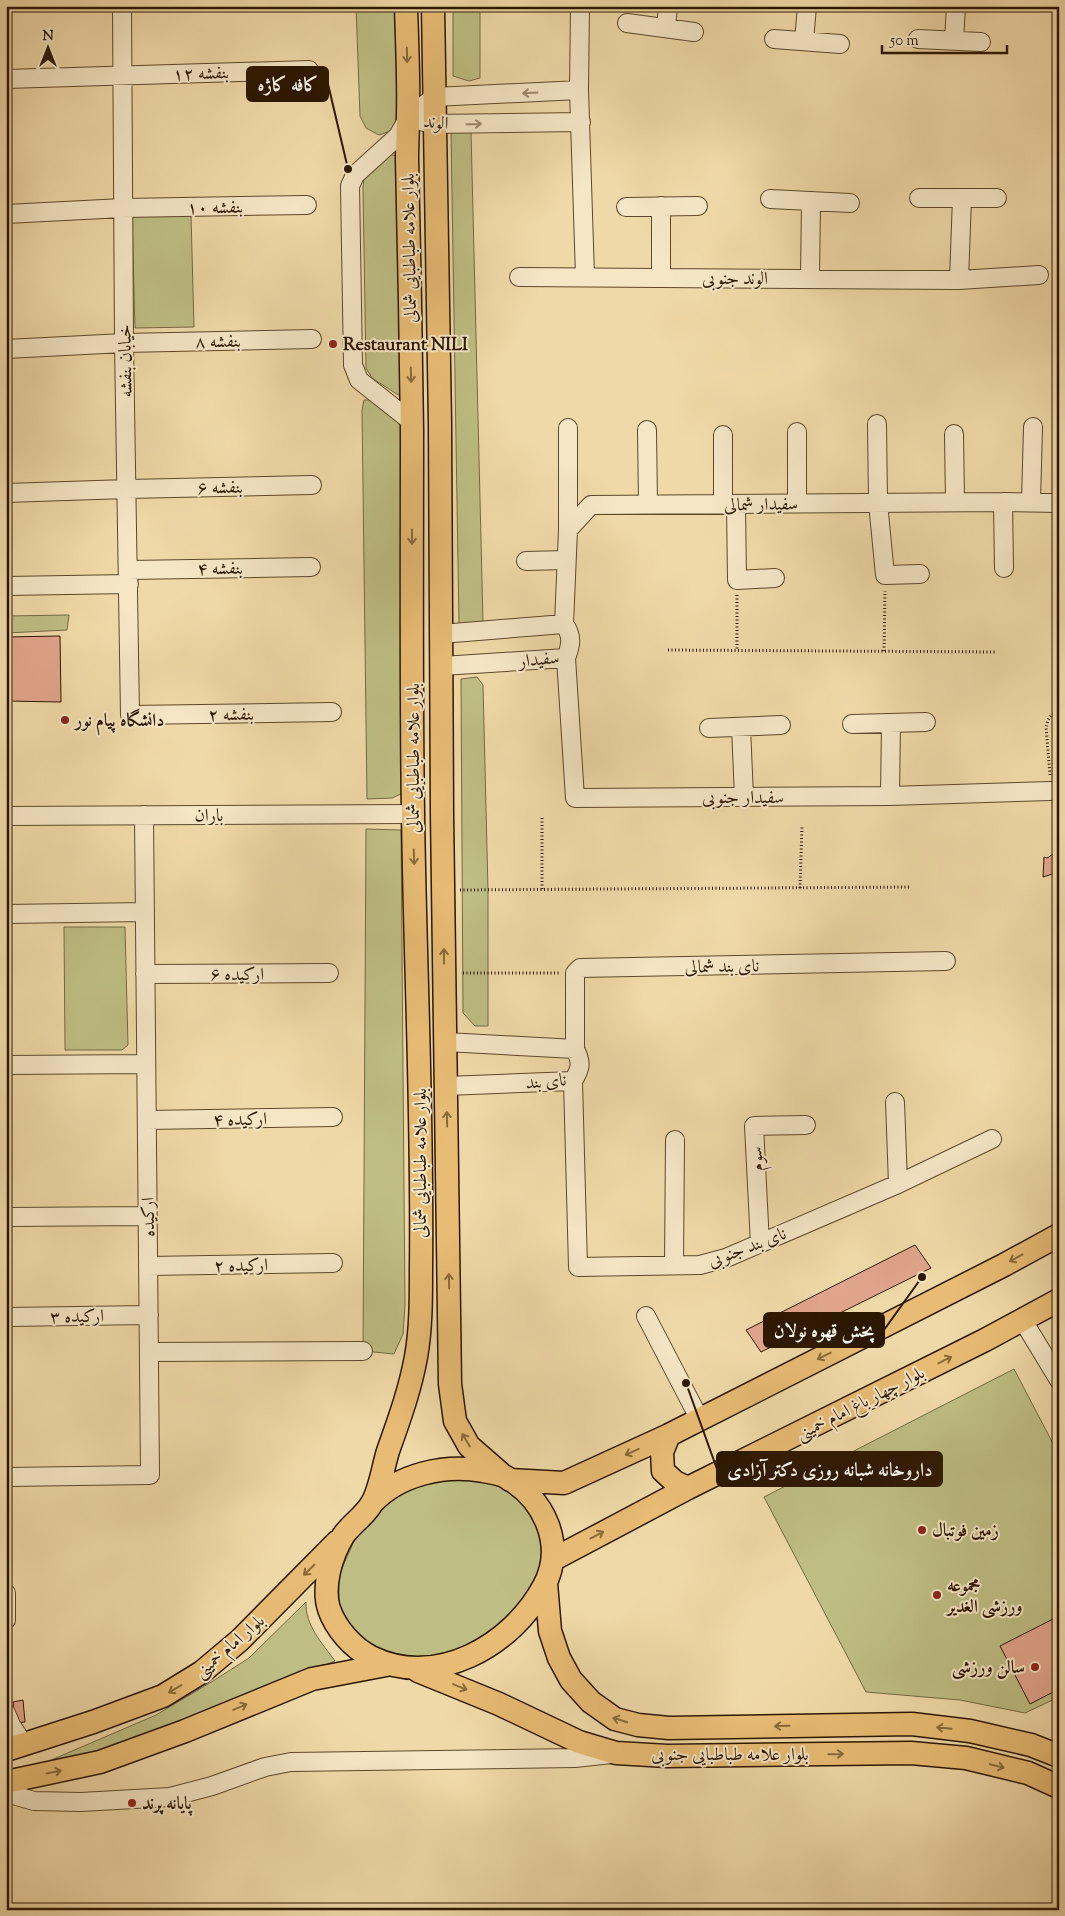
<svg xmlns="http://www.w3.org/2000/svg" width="1065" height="1916" font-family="'Sorts Mill Goudy',Amiri,serif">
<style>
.green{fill:#bebe84;stroke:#756a42}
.building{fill:#e1a68c;stroke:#2c1700}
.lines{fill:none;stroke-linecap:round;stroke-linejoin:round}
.minor-casing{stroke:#5d482a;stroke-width:20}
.major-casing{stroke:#2c1700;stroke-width:25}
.path{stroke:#2c1700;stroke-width:3;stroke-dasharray:1 2.5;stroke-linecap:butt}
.minor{stroke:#f5e6c6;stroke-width:18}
.major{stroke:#e8bc74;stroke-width:22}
.oneway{stroke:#8a6a3a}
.oneway2{stroke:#9b896d}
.poi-dot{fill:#8f2418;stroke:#f5e6c6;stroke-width:2}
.labels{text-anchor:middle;stroke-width:4;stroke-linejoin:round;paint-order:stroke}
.street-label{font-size:18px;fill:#2c1700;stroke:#f5e6c6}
.poi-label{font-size:18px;font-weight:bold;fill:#2c1700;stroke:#f5e6c6;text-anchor:start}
.leader{fill:none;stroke:#2c1700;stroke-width:2}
.callout-dot{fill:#2c1700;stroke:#f5e6c6;stroke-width:2}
.callout{fill:#2c1700;stroke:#2c1700;stroke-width:2}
.callout-label{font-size:19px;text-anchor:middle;font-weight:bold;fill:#fff}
</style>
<rect width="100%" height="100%" fill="#f0d9a8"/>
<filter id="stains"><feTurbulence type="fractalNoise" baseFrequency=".004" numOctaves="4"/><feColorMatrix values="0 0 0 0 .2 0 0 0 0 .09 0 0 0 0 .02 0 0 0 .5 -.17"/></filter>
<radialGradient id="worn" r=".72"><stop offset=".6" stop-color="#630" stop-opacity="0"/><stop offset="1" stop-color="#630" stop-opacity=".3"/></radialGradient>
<path class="green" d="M356,6H395L399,116L391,131L379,135L366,128L360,116Z
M453,6H480V78L469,81L453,76Z
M471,131L483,622L459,624L451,132Z
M385,153L397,156L400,396L372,378L366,368L363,188L365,169Z
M191,215L194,327L135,328L132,216Z
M364,400H372L404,428L403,793L392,798L367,799L362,410Z
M69,615L67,630L6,633V616Z
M477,677L483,685L488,890V1026H475L463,1013L461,679Z
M366,829L401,830L405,1305L403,1334L394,1354L363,1351Z
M64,927H125L128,1045L122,1050H65Z
M1014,1369L1059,1455V1697L1025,1713L960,1700L866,1692L764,1497Z
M458,1478L496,1484L519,1499L537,1521L545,1552L535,1584L508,1620L470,1647L426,1662L394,1658L367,1645L354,1631L339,1606V1575L354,1541L374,1516L398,1496L424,1483Z
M306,1602C305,1625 322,1643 335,1661L153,1735L21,1773L156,1715L213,1681L249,1658Z"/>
<path class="building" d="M60,636L61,702L6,701V637Z
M1059,847V872L1043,877L1044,857L1047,858L1055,853Z
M915,1245L931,1268L761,1352L746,1330Z
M1059,1616V1689L1030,1704L1000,1646Z
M23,1700L25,1722L15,1723L13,1702Z"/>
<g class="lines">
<defs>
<path id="minor" d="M122,6L124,343L130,715L332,712
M580,6L579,90L585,276
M627,23L694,32
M666,28L668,6
M774,39L840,44
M918,39L981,42
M804,41L807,6
M954,41L956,6
M6,79L309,70
M424,122L434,124L581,122
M919,198H997
M770,199L850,203
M661,206V277
M626,207L698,206
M6,214L123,208L307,205
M519,277L959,280L1039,275
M810,278L811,202
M959,280L962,198
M6,349L124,343L312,339
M412,422L359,380L353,365L350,186L355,175L398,136L408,118L434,97L579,90
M877,424L878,503L885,575L920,574
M568,428V530
M647,430L648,505
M797,432V503
M954,434L955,502
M723,435V504
M6,493L127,489L312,485
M1003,502L1004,568
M1031,502L1033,427
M736,504L737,580L775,578
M526,561L566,560
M129,570L311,567
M6,586L129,584
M564,624L568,530L591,505L1003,502L1059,503
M441,634L564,624C573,636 571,645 566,658L442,666
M566,658L575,798L890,796L1051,791
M852,724L926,722
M741,727L744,797
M709,728L781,725
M890,796L891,723
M6,816L413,814
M6,914L145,912
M145,974L329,973
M446,1042L575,1049C582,1063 581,1068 573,1081L446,1086
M575,1049V973L580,968L946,961
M6,1065L146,1064
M573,1081L578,1267L700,1265L726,1258L898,1184L992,1139
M895,1102L898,1184
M147,1120L333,1117
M6,1217L148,1216
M760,1244L754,1126L806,1125
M674,1265L675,1140
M148,1266L333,1263
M646,1316L700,1420
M6,1317L149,1315
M1022,1319L1059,1380
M149,1352L363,1351
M6,1477L150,1475L144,815
M6,1593V1620
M6,1713L11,1725L24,1745
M6,1793L34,1801L81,1802L170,1797L212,1786L265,1767L291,1762L575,1758L611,1754"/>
<path id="major" d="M433,6L440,424L442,813L450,1384L455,1421L469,1446L500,1473
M669,1435L662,1452L663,1471L675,1482L688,1488
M510,1480L564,1483L669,1435L1004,1265L1059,1235
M372,1503C399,1474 445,1464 483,1471C490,1472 497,1473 504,1476C544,1497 566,1545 544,1586C512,1646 436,1689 371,1657C353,1648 336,1629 329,1609C322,1587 331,1556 343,1536C351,1524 365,1516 372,1503C380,1490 383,1467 388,1451C399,1420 410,1390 416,1357C421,1329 421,1299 421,1270C423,1118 415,965 413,813C411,686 412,558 412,431C411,340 409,250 407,159C407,144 408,130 408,115C409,79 407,43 406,6
M554,1559L688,1488L985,1340L1059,1300
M546,1583L550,1631L559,1658L571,1680L591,1702L615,1719L638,1725L669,1728L912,1724L970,1731L1031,1745L1059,1756
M418,1671L499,1704L579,1742L616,1753L667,1756L911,1753L966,1758L1028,1773L1059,1787
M6,1750L93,1722L163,1696L202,1672L240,1640L337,1542
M6,1782L100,1762L185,1731L312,1679L386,1665"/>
</defs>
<use href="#minor" class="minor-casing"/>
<use href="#major" class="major-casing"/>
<path class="path" d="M737,595V650
M668,650L997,652
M884,651L885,591
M1050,775L1046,727L1048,720L1052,714H1059
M542,818V890
M800,888L802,826
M460,890L911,887
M463,973H560"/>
<use href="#minor" class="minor"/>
<use href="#major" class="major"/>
</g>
<defs><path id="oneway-shaft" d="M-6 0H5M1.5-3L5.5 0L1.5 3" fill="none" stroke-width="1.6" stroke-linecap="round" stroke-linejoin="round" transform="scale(1.25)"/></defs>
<g class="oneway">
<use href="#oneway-shaft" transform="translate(407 55) rotate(89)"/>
<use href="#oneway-shaft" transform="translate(411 375) rotate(89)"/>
<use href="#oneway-shaft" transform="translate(412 537) rotate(90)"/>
<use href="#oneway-shaft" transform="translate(414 857) rotate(88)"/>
<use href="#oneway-shaft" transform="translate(444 956) rotate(-90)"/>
<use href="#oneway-shaft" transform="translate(447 1119) rotate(-91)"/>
<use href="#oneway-shaft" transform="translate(1016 1258) rotate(151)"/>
<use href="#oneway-shaft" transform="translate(449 1281) rotate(-91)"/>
<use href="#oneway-shaft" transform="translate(824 1356) rotate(153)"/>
<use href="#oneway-shaft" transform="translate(945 1360) rotate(-27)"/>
<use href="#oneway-shaft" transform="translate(466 1440) rotate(-121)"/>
<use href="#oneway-shaft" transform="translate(632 1452) rotate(156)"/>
<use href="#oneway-shaft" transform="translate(597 1535) rotate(-28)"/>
<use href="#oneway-shaft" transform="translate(309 1570) rotate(136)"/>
<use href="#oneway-shaft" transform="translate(460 1687) rotate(22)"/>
<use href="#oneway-shaft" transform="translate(175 1689) rotate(149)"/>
<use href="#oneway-shaft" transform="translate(240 1707) rotate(-23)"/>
<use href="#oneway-shaft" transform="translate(620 1720) rotate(-162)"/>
<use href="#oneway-shaft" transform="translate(782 1726) rotate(179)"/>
<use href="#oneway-shaft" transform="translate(944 1728) rotate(-174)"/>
<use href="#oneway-shaft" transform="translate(836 1754) rotate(-1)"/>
<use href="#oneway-shaft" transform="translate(997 1766) rotate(14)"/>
<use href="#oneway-shaft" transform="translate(54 1772) rotate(-12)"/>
</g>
<g class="oneway2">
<use href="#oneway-shaft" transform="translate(530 93) rotate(177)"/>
<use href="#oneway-shaft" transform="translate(474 124) rotate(-1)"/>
</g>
<g class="poi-dot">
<circle cx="333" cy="344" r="5"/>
<circle cx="65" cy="720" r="5"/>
<circle cx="922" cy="1530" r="5"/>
<circle cx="937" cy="1595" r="5"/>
<circle cx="1035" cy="1667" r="5"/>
<circle cx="132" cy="1803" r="5"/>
</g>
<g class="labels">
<g class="street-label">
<text transform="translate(201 73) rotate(-2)" y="6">بنفشه ۱۲</text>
<text transform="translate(436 122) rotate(6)" y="6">الوند</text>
<text transform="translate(215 207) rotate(-1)" y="6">بنفشه ۱۰</text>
<text transform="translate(409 248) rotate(-91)" y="6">بلوار علامه طباطبایی شمالی</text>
<text x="735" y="284">الوند جنوبی</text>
<text transform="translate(218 341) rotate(-1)" y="6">بنفشه ۸</text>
<text transform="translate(125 361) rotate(-91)" y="6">خیابان بنفشه</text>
<text transform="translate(220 487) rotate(-1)" y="6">بنفشه ۶</text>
<text transform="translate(761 504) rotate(-1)" y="6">سفیدار شمالی</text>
<text transform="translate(220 568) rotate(-1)" y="6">بنفشه ۴</text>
<text transform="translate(539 659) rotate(-6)" y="6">سفیدار</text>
<text transform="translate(231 714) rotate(-1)" y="6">بنفشه ۲</text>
<text transform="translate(413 758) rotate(-90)" y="6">بلوار علامه طباطبایی شمالی</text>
<text x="743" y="803">سفیدار جنوبی</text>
<text x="209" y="821">باران</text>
<text transform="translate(722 966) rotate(-1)" y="6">نای بند شمالی</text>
<text x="237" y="980">ارکیده ۶</text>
<text transform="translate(546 1081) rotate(-5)" y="6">نای بند</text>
<text transform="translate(240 1119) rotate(-1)" y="6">ارکیده ۴</text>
<text transform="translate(756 1159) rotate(-93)" y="6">سوم</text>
<text transform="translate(420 1163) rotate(-90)" y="6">بلوار علامه طباطبایی شمالی</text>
<text transform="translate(148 1217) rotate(-91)" y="6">ارکیده</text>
<text transform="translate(747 1247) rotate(-21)" y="6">نای بند جنوبی</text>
<text transform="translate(241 1265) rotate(-1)" y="6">ارکیده ۲</text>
<text transform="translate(77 1316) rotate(-1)" y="6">ارکیده ۳</text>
<text transform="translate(860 1403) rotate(-27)" y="6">بلوار چهار باغ امام خمینی</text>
<text transform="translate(229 1646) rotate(-41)" y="6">بلوار امام خمینی</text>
<text x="730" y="1760">بلوار علامه طباطبایی جنوبی</text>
</g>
<g class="poi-label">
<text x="343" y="350">Restaurant NILI</text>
<text x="75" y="726">دانشگاه پیام نور</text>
<text x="932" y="1536">زمین فوتبال</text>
<text x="947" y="1591">مجموعه<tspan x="947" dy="21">ورزشی الغدیر</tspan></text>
<text x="1025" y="1673" text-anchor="end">سالن ورزشی</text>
<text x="142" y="1809">پایانه پرند</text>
</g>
</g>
<path class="leader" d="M348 169L328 84M922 1277L884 1330M686 1383L717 1469"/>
<g class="callout-dot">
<circle cx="348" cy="169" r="5"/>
<circle cx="922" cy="1277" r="5"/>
<circle cx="686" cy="1383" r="5"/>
</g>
<g class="callout">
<rect x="247" y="67" width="81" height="34" rx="5"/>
<rect x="764" y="1313" width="120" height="34" rx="5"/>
<rect x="717" y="1452" width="225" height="34" rx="5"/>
</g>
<g class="callout-label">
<text x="288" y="91">کافه کاژه</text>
<text x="824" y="1337">پخش قهوه نولان</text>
<text x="830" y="1476">داروخانه شبانه روزی دکتر آزادی</text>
</g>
<rect width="1065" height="1916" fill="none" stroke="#f0d9a8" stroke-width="25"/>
<rect x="8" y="8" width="1050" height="1901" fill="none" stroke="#2c1700" stroke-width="2.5"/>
<rect x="12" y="12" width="1040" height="1891" fill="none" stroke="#2c1700"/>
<g transform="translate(48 48)" stroke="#f5e6c6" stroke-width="4" paint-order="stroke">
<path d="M0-4L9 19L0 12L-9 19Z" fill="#2c1700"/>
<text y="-8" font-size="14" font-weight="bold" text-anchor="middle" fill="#2c1700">N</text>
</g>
<path d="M882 45v8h125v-8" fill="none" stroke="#2c1700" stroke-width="2.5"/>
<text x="890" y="45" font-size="15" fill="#2c1700" stroke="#f5e6c6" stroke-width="4" paint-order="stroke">50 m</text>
<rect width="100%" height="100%" filter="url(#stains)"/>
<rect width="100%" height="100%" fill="url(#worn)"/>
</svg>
